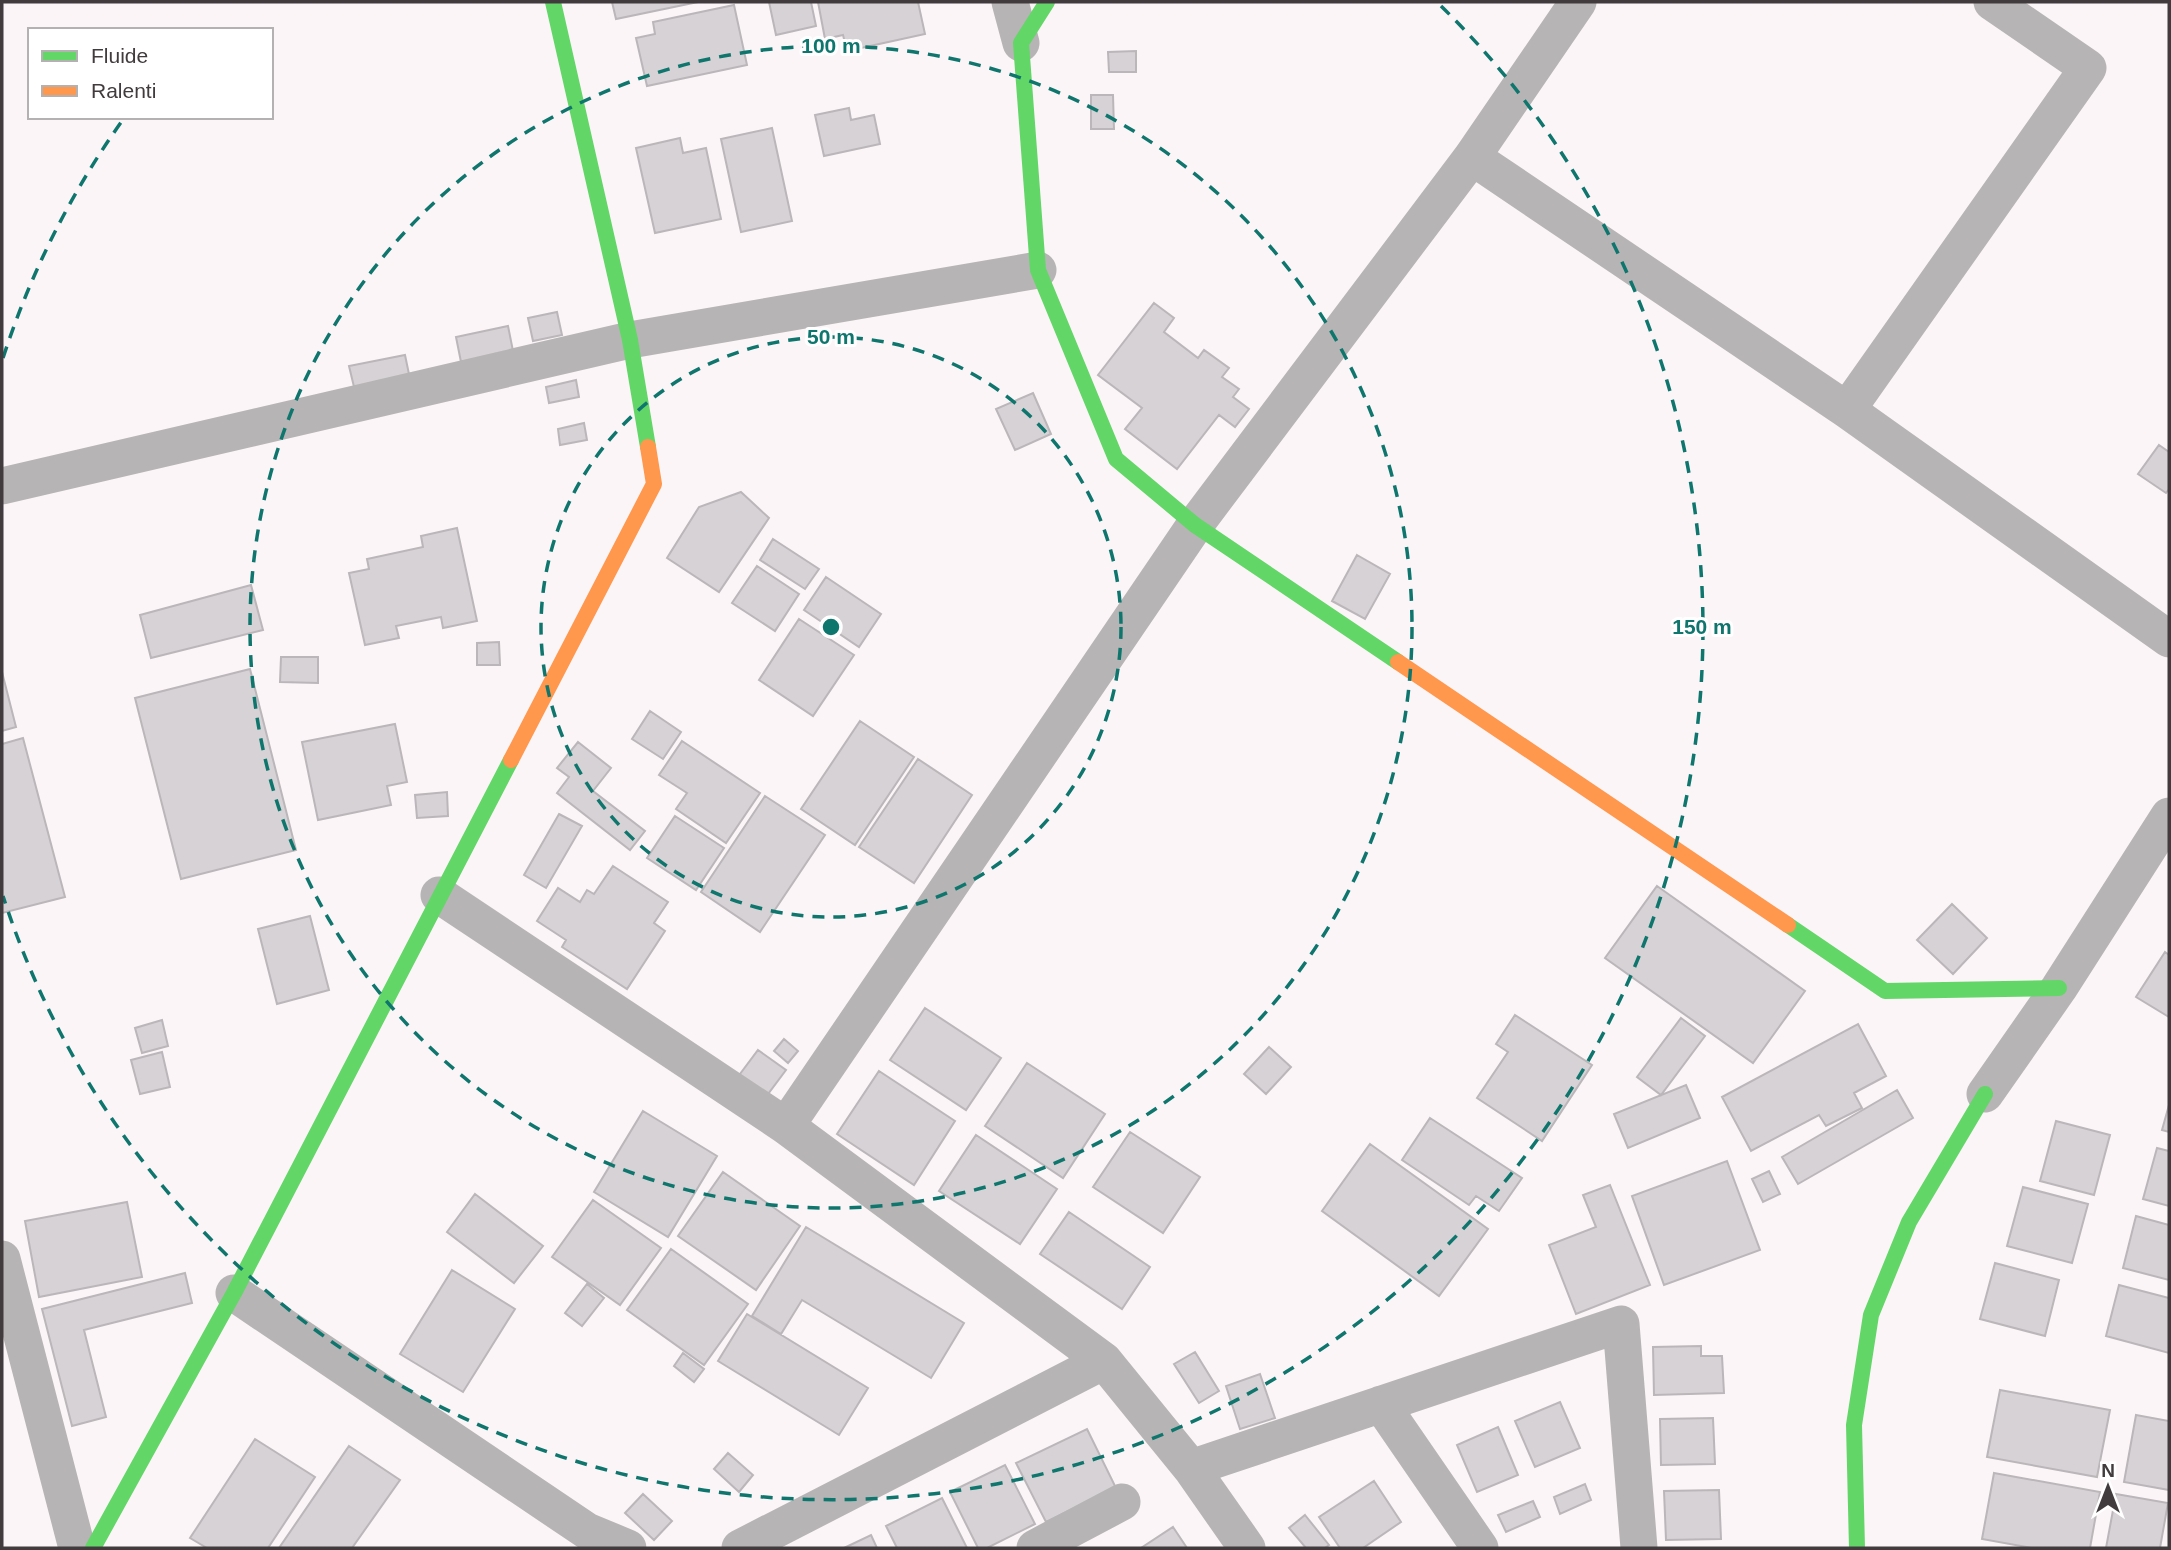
<svg xmlns="http://www.w3.org/2000/svg" width="2171" height="1550" font-family="Helvetica,sans-serif">
<style>
.building{fill:#d7d2d5;stroke:#bbb6b9;stroke-width:2}
.lines{fill:none;stroke-linecap:round;stroke-linejoin:round}
.street{stroke:#b6b4b4;stroke-width:37}
.fast{stroke:#63d668;stroke-width:16}
.slow{stroke:#ff974d;stroke-width:16}
.ring{fill:none;stroke:#0f766e;stroke-width:3.5;stroke-dasharray:12 9}
.centre{fill:#0f766e;stroke:#fff;stroke-width:3.5}
.ring-label{font-size:21px;text-anchor:middle;font-weight:bold;fill:#0f766e;stroke:#fff;stroke-width:6;stroke-linejoin:round;paint-order:stroke}
</style>
<rect width="100%" height="100%" fill="#fbf5f8"/>
<path class="building" d="M612,2H698L616,19Z
M769,2H811L816,26L776,35Z
M818,2H918L925,34L847,51L843,35L825,39Z
M734,5L747,65L647,86L636,38L655,34L653,22Z
M1136,51V72H1109L1108,52Z
M1091,95H1113L1114,129H1091Z
M849,108L851,120L874,115L880,144L824,156L815,115Z
M772,128L792,221L741,232L721,139Z
M680,138L683,153L706,148L721,219L655,233L636,148Z
M1154,303L1174,318L1164,332L1198,358L1204,350L1229,368L1222,377L1239,389L1233,397L1249,409L1235,427L1219,415L1177,469L1125,429L1142,408L1098,375Z
M557,312L562,335L533,341L528,318Z
M508,326L513,351L461,362L456,337Z
M405,355L410,379L355,391L349,366Z
M576,380L579,397L549,403L546,387Z
M1033,393L1051,434L1015,450L996,409Z
M584,423L587,440L560,445L558,429Z
M2159,445L2169,452V489L2166,493L2138,474Z
M741,492L769,518L719,592L667,558L699,507Z
M457,528L477,621L443,628L441,617L396,626L399,638L365,645L349,573L369,569L367,559L423,547L421,536Z
M773,539L819,569L805,589L760,560Z
M1357,555L1390,574L1365,619L1332,601Z
M757,566L799,594L775,631L732,603Z
M826,577L881,614L859,647L804,610Z
M251,585L263,630L151,658L140,615Z
M799,619L854,655L813,716L759,680Z
M499,642L500,665H477V643Z
M281,657H318V683L280,682Z
M250,669L296,850L181,879L135,698Z
M2,672L16,727L2,731Z
M650,711L681,732L663,759L632,739Z
M860,721L914,757L855,845L801,809Z
M395,724L407,782L387,786L391,805L318,820L302,742Z
M23,738L65,897L2,913V744Z
M682,741L760,793L726,843L676,809L687,793L659,775Z
M578,742L611,768L593,791L645,831L630,850L557,793L569,777L557,768Z
M918,759L972,795L914,883L859,847Z
M447,792L448,816L417,818L415,795Z
M765,796L825,835L760,932L701,892Z
M559,814L582,826L546,888L524,875Z
M675,816L724,848L696,890L647,858Z
M613,866L668,902L654,923L665,931L627,989L562,947L566,940L537,921L558,888L580,902L587,890L594,894Z
M1657,886L1805,991L1753,1063L1605,958Z
M1952,904L1987,938L1953,974L1917,940Z
M310,916L329,990L277,1004L258,929Z
M2165,952L2169,955V1017L2136,997Z
M925,1008L1001,1058L966,1110L890,1060Z
M1515,1015L1592,1065L1542,1141L1477,1098L1508,1052L1496,1044Z
M1681,1018L1705,1036L1661,1095L1637,1077Z
M162,1020L168,1046L142,1053L135,1028Z
M1858,1024L1886,1076L1854,1093L1862,1108L1826,1126L1819,1115L1751,1151L1722,1097Z
M784,1039L798,1051L788,1063L774,1051Z
M1269,1047L1291,1067L1266,1094L1244,1074Z
M758,1050L786,1070L765,1098L737,1078Z
M162,1052L170,1087L140,1094L131,1060Z
M1027,1063L1105,1114L1063,1178L985,1126Z
M879,1071L955,1121L914,1185L837,1134Z
M1686,1085L1700,1118L1628,1148L1614,1114Z
M1897,1090L1913,1118L1798,1184L1782,1157Z
M2169,1105V1132L2162,1130Z
M643,1111L717,1156L668,1237L594,1192Z
M1430,1118L1522,1178L1499,1211L1476,1196L1469,1205L1402,1160Z
M2056,1121L2110,1135L2094,1195L2040,1181Z
M1130,1132L1200,1177L1163,1233L1093,1187Z
M976,1135L1057,1189L1020,1244L939,1191Z
M1370,1144L1488,1229L1439,1296L1322,1211Z
M2157,1148L2169,1151V1206L2143,1199Z
M1727,1161L1760,1250L1664,1285L1632,1196Z
M1769,1171L1780,1194L1763,1202L1752,1179Z
M723,1172L800,1226L756,1290L678,1236Z
M1610,1185L1650,1285L1576,1314L1549,1245L1596,1227L1583,1195Z
M2023,1187L2088,1204L2072,1263L2007,1246Z
M475,1194L543,1246L514,1283L447,1232Z
M593,1200L661,1248L620,1305L552,1257Z
M127,1202L142,1277L39,1297L25,1221Z
M1069,1212L1150,1267L1122,1309L1040,1254Z
M2136,1216L2169,1225V1280L2123,1268Z
M806,1227L964,1323L931,1378L802,1300L781,1334L752,1316Z
M671,1249L748,1304L704,1365L627,1310Z
M1995,1263L2059,1280L2045,1336L1980,1319Z
M452,1270L515,1309L463,1392L400,1354Z
M185,1273L192,1303L84,1330L106,1417L72,1426L42,1309Z
M587,1284L604,1298L582,1326L565,1313Z
M2119,1285L2169,1298V1353L2106,1336Z
M747,1314L868,1388L839,1435L718,1361Z
M1701,1346V1356H1722L1724,1393L1654,1395L1653,1347Z
M1195,1352L1219,1391L1199,1403L1174,1364Z
M683,1353L704,1369L694,1382L674,1366Z
M1260,1374L1275,1418L1240,1429L1226,1386Z
M2000,1390L2110,1410L2097,1477L1987,1457Z
M1560,1402L1580,1448L1535,1467L1515,1421Z
M2136,1415L2169,1421V1490L2124,1482Z
M1713,1418L1715,1464L1661,1465L1660,1419Z
M1498,1427L1518,1475L1477,1492L1457,1445Z
M1087,1429L1116,1488L1046,1522L1016,1463Z
M255,1439L315,1477L268,1548H207L190,1538Z
M349,1446L400,1480L352,1548H279Z
M728,1453L753,1475L739,1492L714,1469Z
M1005,1465L1035,1524L987,1548H978L950,1492Z
M1994,1473L2100,1492L2090,1548H2032L1982,1539Z
M1374,1481L1401,1522L1363,1548H1340L1319,1517Z
M1585,1484L1591,1500L1560,1514L1554,1497Z
M1719,1490L1721,1539L1666,1540L1664,1491Z
M643,1494L672,1521L654,1540L625,1513Z
M2116,1494L2168,1503L2160,1548H2106Z
M942,1498L967,1548H897L886,1526Z
M1533,1501L1540,1517L1506,1532L1498,1515Z
M1305,1515L1329,1545L1325,1548H1306L1289,1528Z
M1173,1527L1187,1548H1141Z
M871,1535L877,1548H844Z"/>
<g class="lines">
<path class="street" d="M1010,2L1021,43
M1472,157L1847,410L2088,68L1992,2
M1847,410L2169,639
M2,486L630,340L1038,270
M439,895L786,1126L1104,1361L1191,1468L1247,1548
M1985,1094L2059,988L2169,816
M786,1126L1195,525L1472,157L1578,2
M2,1259L77,1548
M234,1293L587,1531L628,1548
M1381,1404L1480,1548
M1191,1468L1621,1324L1639,1548
M740,1548L1104,1361
M1035,1548L1122,1502"/>
<path class="fast" d="M553,2L630,340L648,447
M1047,2L1021,43L1038,270L1116,459L1195,525L1398,662
M1788,925L1885,991L2059,988
M93,1548L234,1293L511,760
M1857,1548L1854,1425L1871,1315L1909,1222L1985,1094"/>
<path class="slow" d="M1398,662L1788,925
M511,760L654,484L648,447"/>
</g>
<g class="ring">
<circle cx="831" cy="627" r="290"/>
<circle cx="831" cy="627" r="581"/>
<path d="M3 358A871 871 0 0 1 122 121M1441 6A871 871 0 1 1 3 896"/>
</g>
<circle cx="831" cy="627" r="10" class="centre"/>
<g class="ring-label">
<text x="831" y="53">100 m</text>
<text x="831" y="344">50 m</text>
<text x="1702" y="634">150 m</text>
</g>
<rect width="2171" height="1550" fill="none" stroke="#413b3e" stroke-width="7"/>
<rect x="28" y="28" width="245" height="91" fill="#ffffff" stroke="#b3b1b2" stroke-width="2"/>
<rect x="42" y="51" width="35" height="10" fill="#63d668" stroke="#b3b1b2" stroke-width="2"/>
<text x="91" y="63" font-size="21" fill="#413b3e">Fluide</text>
<rect x="42" y="86" width="35" height="10" fill="#ff974d" stroke="#b3b1b2" stroke-width="2"/>
<text x="91" y="98" font-size="21" fill="#413b3e">Ralenti</text>
<g transform="translate(2108 1487)" stroke="#ffffff" stroke-width="5" paint-order="stroke">
<path d="M0-5L12 26L0 18L-12 26Z" fill="#413b3e"/>
<text y="-10" font-size="19" font-weight="bold" text-anchor="middle" fill="#413b3e">N</text>
</g>
</svg>
